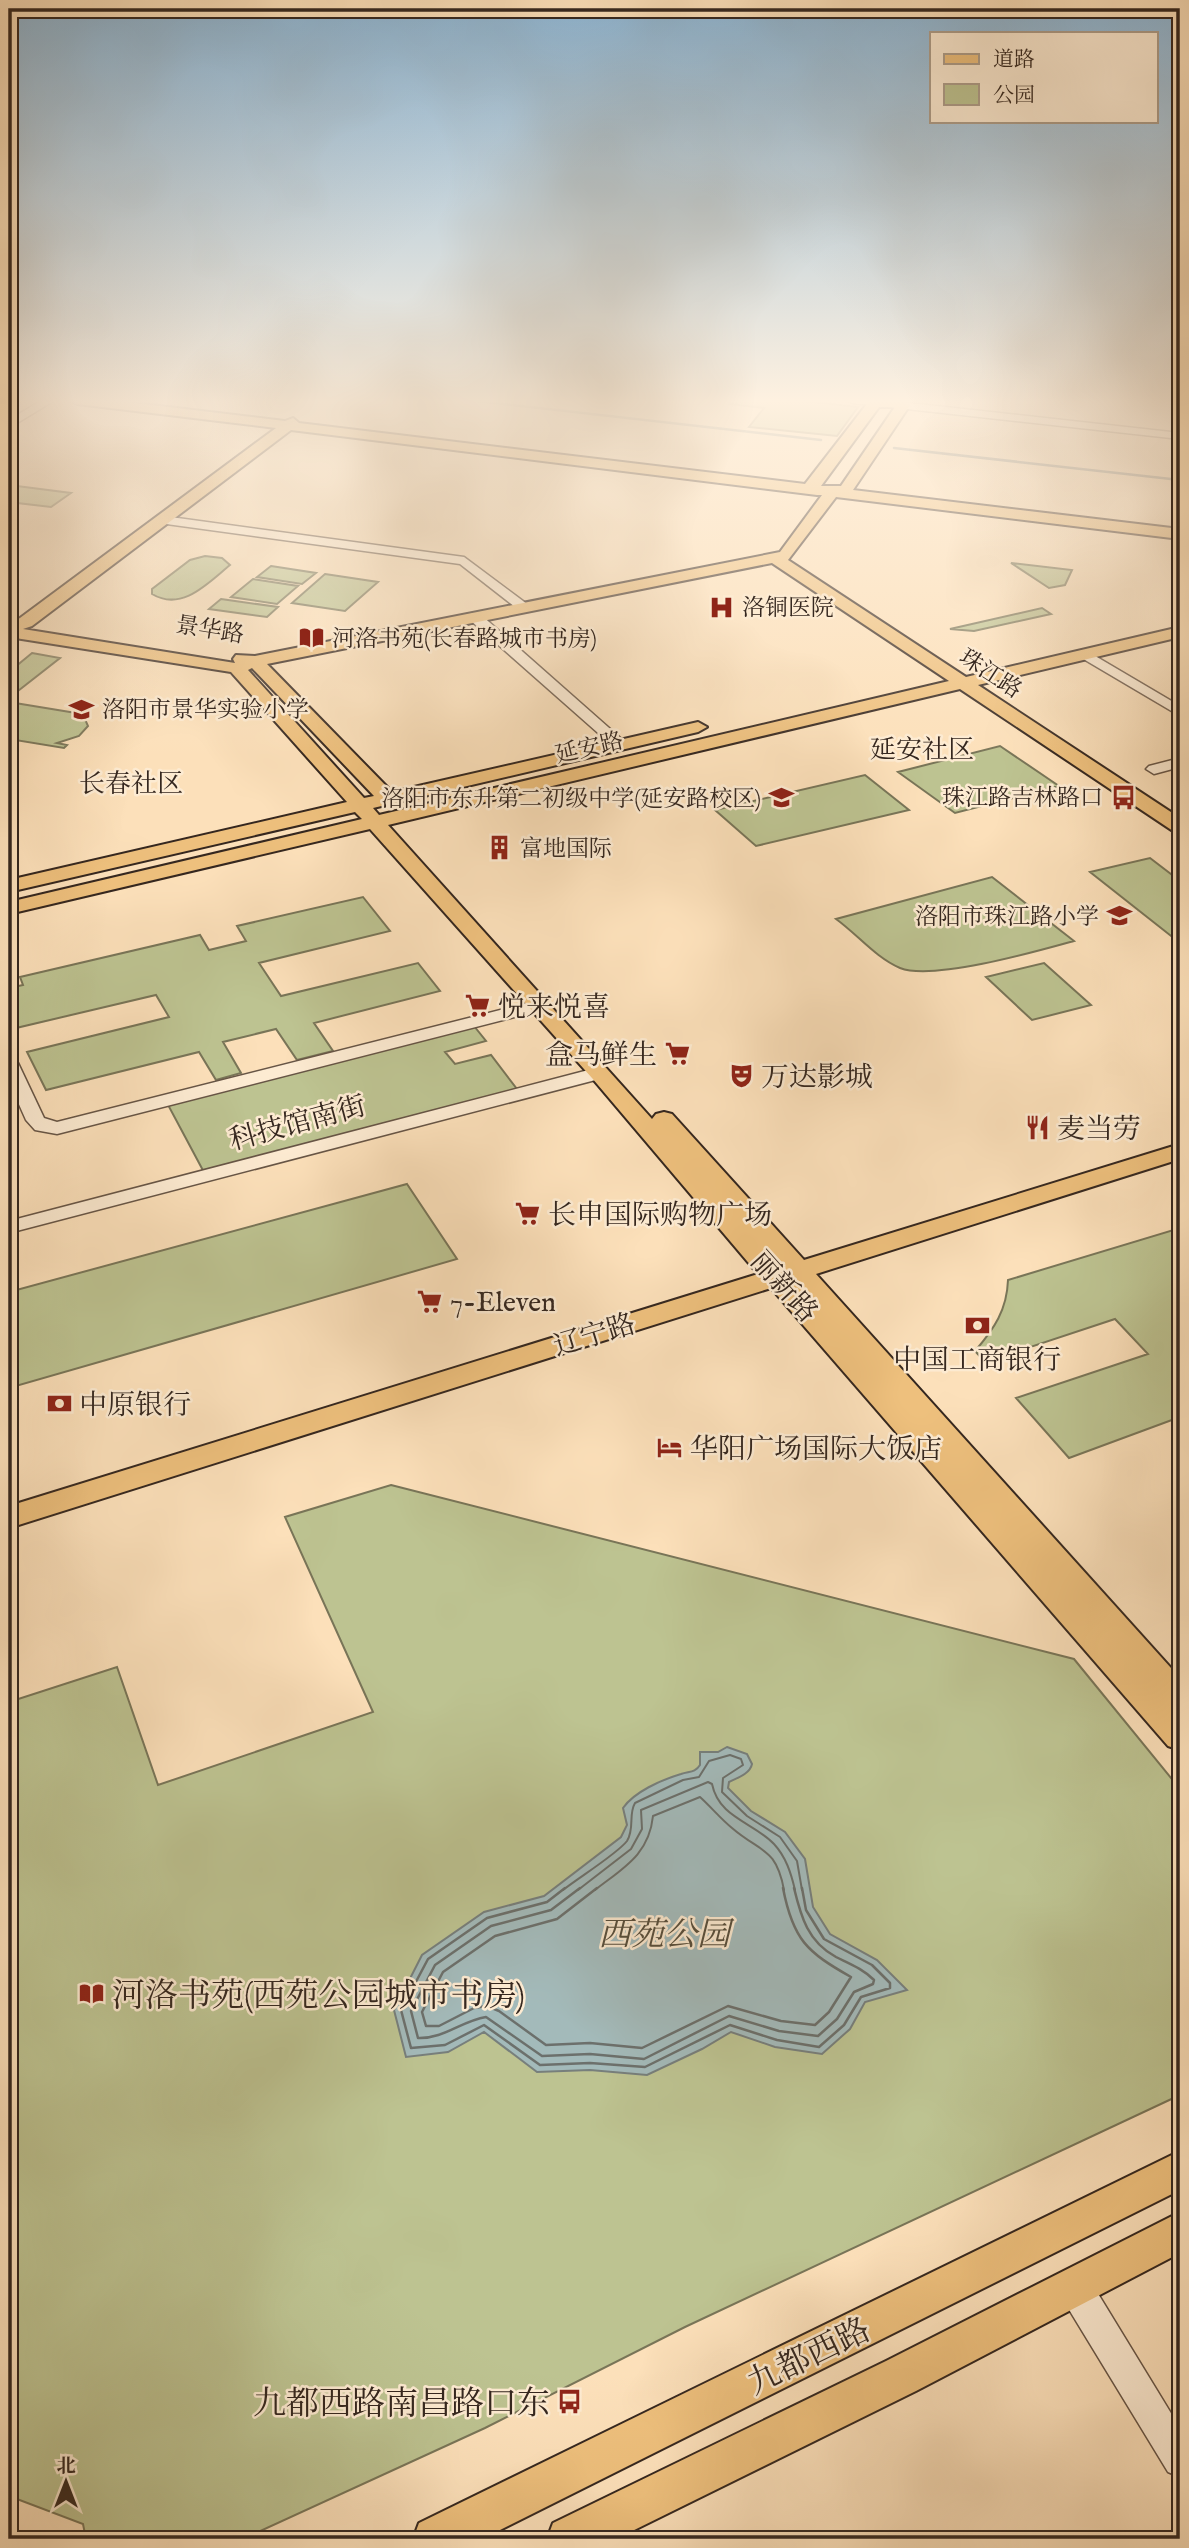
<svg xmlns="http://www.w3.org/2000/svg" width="1189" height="2548" font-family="'IM FELL English','Noto Serif SC',serif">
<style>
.green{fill:#bdc391;stroke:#797558;stroke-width:2}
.water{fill:#a3baba;stroke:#777f7c;stroke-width:2}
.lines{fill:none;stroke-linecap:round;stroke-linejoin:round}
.shore-far1{stroke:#6c706c;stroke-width:2}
.shore{stroke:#6c706c;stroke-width:2.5}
.stream{stroke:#777f7c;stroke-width:2.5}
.minor-casing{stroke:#675546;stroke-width:3}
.major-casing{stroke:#35271f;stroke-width:4}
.minor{fill:#fdebd2;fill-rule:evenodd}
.major{fill:#eec07d;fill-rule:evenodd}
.labels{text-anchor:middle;stroke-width:5;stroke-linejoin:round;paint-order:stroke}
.far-poi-label{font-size:23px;fill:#35271f;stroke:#fdebd2;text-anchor:start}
.far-street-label{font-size:23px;fill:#35271f;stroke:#fdebd2}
.far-quarter-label{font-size:26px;fill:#35271f;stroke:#fdebd2}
.poi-label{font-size:28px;fill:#35271f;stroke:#fdebd2;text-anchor:start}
.street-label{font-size:28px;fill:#35271f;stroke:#fdebd2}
.near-park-label{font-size:33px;font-style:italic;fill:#574e3c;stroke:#fdebd2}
.near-poi-label{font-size:33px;fill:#35271f;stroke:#fdebd2;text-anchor:start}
.near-street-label{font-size:33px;fill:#35271f;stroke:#fdebd2}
</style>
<rect width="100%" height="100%" fill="#fce0ba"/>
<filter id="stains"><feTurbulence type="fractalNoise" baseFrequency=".00286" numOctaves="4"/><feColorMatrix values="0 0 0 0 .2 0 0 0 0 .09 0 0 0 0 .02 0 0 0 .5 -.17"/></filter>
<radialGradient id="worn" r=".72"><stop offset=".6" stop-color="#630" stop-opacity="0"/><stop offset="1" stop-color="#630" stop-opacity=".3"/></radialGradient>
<path class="green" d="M733,400H796L858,407L837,436L749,427L764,408L730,404Z
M9,485L71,493L51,507L9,502Z
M205,556L222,558L230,565C208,583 182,612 152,594V589L190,560Z
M1011,563L1072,570L1065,585L1049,588Z
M271,566L316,573L302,584L257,577Z
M325,574L378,582L345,611L292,603Z
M253,579L298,586L277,604L231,597Z
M221,599L278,607L267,617L209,609Z
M1042,608L1051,614L974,631L950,629Z
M32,653L60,658L9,698V672Z
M9,702L76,713L84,717L88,726L79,736L57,743L67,745L64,748L9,739Z
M1000,746L1059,786L955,813L898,772Z
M865,775L909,810L756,846L715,810Z
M1150,858L1180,881V943L1090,872Z
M992,877L1074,941C1038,951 933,981 900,968C876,958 857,934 836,919Z
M363,897L390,931L259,963L281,996L418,963L440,991L314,1023L333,1051L297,1060L276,1029L223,1042L241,1073L216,1080L199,1052L46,1090L27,1052L169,1017L156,995L16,1028L9,1014V988L23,985L20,977L200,935L209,950L246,941L237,926Z
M1044,963L1091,1005L1032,1020L986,977Z
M474,1026L486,1041L445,1052L455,1064L491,1055L520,1093L206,1176L167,1103Z
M407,1184L457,1259L9,1388V1292Z
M1180,1228V1417L1069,1458L1016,1398L1148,1354L1115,1319L985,1362L975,1351C994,1329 1007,1310 1008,1280Z
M391,1485L1074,1659L1180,1789V2095L685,2327L485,2428L243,2539H86L83,2524L9,2496V1702L117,1667L158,1785L373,1712L285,1517Z"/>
<path class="water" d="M727,1747L747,1754L752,1764C750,1774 737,1778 729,1782L728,1788L751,1811L785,1832L805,1859L813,1907L830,1934L877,1960L907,1990L865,2002L850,2029L822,2054L775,2047L731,2032L702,2049L647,2075L590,2070L537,2072L484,2032L448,2052L406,2057L394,2010L422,1955L484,1912L544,1896L621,1837L627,1825L623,1808C634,1792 661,1780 681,1774C689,1771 695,1773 700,1765V1752H718Z"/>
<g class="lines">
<path class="shore-far1" d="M563,1890C578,1878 617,1854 627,1841C635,1828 628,1815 635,1803L683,1780L699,1777L709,1761L730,1755L741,1759L743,1765L723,1778L722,1792L747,1816L780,1837L797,1861L802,1890
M578,1890L631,1849L642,1829L641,1810L708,1782L712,1784C719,1818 753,1822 774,1844C786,1857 791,1873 795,1890
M595,1890C623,1868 649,1855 653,1816L700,1797C711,1807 721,1819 732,1828C761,1853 776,1847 784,1890"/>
<path class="shore" d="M565,1888L547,1902L487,1918L428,1959L401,2010L411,2048L445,2045L484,2025L540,2065L590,2063L645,2067L730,2025L777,2040L819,2047L844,2025L861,1997L890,1988V1983L872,1965L824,1939L806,1910L802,1888
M580,1888L551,1910L491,1926L435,1965L411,2011L418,2038C444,2039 461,2021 486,2017L542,2056L590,2054L644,2059L729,2016L779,2031L818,2036L837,2019L854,1992L873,1984L874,1980C863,1969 850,1964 836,1957C808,1942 801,1917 794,1888
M597,1888L557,1919L495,1936L443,1972L422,2012L426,2026H439L474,2008L487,2006L499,2011L546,2045L590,2043L642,2048L728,2006L781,2021L815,2025L829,2012L851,1977C807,1952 793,1940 783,1888"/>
<path class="stream" d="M469,400L821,440
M894,448L1180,480"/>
<defs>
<path id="minor" d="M42,400H55L9,428V420Z
M847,400H882L1180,433V439L852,403Z
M163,516L464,557L531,607L529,610H519L460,564L159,523L157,520Z
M475,613L480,614L625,742L627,745L625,748H615L470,620V614Z
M1085,650L1180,706V716L1080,657L1078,654Z
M1180,758V767L1154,774L1146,769L1149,766Z
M540,1000L546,1001L549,1005L546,1009L57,1134L35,1130L26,1120L9,1082V1057L18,1063L44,1118L57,1122Z
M600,1067L609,1073L607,1077L9,1233V1221Z
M1074,2270L1086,2274L1180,2428V2477L1168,2472L1062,2298L1058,2286L1062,2274Z"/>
<path id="major" d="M70,400H110L285,421L293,418L299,423L805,484L870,400H899L910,405L853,490L1180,529V539L836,497L788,560L966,677L1180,627V637L978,685L1180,818V833L1173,831L960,689L388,825L652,1119L656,1114L664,1112L672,1114L804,1260L1180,1144V1159L816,1274L1180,1678V1750L1168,1746L771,1288L9,1528V1506L758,1274L592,1078L370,829L9,914V902L362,819L355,812L9,892V880L347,802L231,672L9,637V623L20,618L276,428L77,404ZM879,407H895L841,486H821ZM291,430L817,495H822L780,552L255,656L236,655L233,659L235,663L23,629L32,626ZM772,563L949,681L379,815L373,808L698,732L707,727L698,722L392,792L267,664ZM252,668L374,796L364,798L248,670Z
M1180,2151V2190L482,2539H413L419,2523Z
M1180,2212V2253L916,2391L616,2539H547L553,2523L886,2361Z"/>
</defs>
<use href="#minor" class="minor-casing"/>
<use href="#major" class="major-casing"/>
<use href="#minor" class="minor"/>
<use href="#major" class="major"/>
</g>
<linearGradient id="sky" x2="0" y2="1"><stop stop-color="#8cb6d6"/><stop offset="0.53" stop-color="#fef1e0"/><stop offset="1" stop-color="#fef1e0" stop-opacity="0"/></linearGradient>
<rect width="1189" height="757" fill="url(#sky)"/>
<defs>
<symbol id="hospital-bare" viewBox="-9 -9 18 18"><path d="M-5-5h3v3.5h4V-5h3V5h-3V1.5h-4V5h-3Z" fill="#8f2418" stroke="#fdebd2" stroke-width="2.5" paint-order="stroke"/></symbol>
<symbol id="library-bare" viewBox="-9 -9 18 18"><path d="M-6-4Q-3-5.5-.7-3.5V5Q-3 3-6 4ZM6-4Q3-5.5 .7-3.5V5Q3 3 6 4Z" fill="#8f2418" stroke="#fdebd2" stroke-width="2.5" paint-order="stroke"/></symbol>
<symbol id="school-bare" viewBox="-9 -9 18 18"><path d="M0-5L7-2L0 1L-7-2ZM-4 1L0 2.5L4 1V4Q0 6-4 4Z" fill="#8f2418" stroke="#fdebd2" stroke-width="2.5" paint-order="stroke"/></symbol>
<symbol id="bus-bare" viewBox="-9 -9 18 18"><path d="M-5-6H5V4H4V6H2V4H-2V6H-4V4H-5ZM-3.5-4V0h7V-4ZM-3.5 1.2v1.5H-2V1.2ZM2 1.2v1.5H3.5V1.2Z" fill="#8f2418" stroke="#fdebd2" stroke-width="2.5" paint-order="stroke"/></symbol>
<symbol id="building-bare" viewBox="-9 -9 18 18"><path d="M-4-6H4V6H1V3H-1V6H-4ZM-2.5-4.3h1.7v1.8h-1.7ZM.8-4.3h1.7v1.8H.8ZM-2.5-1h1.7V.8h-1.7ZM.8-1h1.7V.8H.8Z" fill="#8f2418" stroke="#fdebd2" stroke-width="2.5" paint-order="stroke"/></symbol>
<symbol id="supermarket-bare" viewBox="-9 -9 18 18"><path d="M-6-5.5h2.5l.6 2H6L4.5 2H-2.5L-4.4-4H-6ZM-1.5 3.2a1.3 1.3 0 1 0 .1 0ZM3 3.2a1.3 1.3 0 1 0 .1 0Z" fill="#8f2418" stroke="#fdebd2" stroke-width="2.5" paint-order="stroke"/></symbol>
<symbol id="theatre-bare" viewBox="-9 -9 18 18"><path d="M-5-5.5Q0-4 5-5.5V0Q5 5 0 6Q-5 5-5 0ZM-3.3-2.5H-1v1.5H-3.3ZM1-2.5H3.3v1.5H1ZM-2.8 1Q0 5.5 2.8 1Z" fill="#8f2418" stroke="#fdebd2" stroke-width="2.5" paint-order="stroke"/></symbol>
<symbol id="restaurant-bare" viewBox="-9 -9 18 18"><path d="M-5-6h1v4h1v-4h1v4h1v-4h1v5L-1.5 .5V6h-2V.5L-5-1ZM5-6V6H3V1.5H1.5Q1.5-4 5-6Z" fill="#8f2418" stroke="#fdebd2" stroke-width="2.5" paint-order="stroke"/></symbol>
<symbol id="bank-bare" viewBox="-9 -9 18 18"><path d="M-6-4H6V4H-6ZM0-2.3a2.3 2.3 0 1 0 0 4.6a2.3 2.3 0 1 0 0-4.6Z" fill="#8f2418" stroke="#fdebd2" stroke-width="2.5" paint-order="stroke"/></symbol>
<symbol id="hotel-bare" viewBox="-9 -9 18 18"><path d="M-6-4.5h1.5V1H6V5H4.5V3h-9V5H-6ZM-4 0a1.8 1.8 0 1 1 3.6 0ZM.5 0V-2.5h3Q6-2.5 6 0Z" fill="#8f2418" stroke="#fdebd2" stroke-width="2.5" paint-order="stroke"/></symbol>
</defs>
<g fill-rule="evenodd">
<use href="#hospital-bare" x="704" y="590" width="35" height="35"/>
<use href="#library-bare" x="294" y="620" width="35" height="35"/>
<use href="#school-bare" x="64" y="692" width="35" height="35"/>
<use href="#bus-bare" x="1106" y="780" width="35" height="35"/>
<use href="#school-bare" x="764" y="780" width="35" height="35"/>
<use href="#building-bare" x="482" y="830" width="35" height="35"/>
<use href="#school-bare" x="1102" y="898" width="35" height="35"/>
<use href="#supermarket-bare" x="460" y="988" width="35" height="35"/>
<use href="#supermarket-bare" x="660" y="1036" width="35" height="35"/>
<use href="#theatre-bare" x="724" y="1058" width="35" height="35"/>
<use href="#restaurant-bare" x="1020" y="1110" width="35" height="35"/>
<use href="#supermarket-bare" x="510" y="1196" width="35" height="35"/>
<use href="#supermarket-bare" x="412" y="1284" width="35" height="35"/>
<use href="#bank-bare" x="960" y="1308" width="35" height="35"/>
<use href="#bank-bare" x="42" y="1386" width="35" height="35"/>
<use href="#hotel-bare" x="652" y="1430" width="35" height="35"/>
<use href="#library-bare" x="74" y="1976" width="35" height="35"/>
<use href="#bus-bare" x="552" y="2384" width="35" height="35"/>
</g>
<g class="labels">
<g class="far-poi-label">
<text x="742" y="615">洛铜医院</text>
<text x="332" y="646">河洛书苑(长春路城市书房)</text>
<text x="102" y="717">洛阳市景华实验小学</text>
<text x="1103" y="805" text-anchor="end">珠江路吉林路口</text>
<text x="761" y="806" text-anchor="end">洛阳市东升第二初级中学(延安路校区)</text>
<text x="520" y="856">富地国际</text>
<text x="1099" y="924" text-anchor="end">洛阳市珠江路小学</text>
</g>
<g class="far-street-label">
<text transform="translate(210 629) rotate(9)" y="8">景华路</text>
<text transform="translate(991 673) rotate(33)" y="8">珠江路</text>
<text transform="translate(589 747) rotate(-13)" y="8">延安路</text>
</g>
<g class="far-quarter-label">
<text x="922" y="758">延安社区</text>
<text x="131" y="792">长春社区</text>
</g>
<g class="poi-label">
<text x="498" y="1016">悦来悦喜</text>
<text x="657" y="1064" text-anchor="end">盒马鲜生</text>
<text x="761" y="1086">万达影城</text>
<text x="1057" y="1138">麦当劳</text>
<text x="548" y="1224">长申国际购物广场</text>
<text x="450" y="1311">7-Eleven</text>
<text x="977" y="1369" text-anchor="middle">中国工商银行</text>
<text x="79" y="1414">中原银行</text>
<text x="690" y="1458">华阳广场国际大饭店</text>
</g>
<g class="street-label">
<text transform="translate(297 1122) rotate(-15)" y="10">科技馆南街</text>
<text transform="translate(785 1286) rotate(48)" y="10">丽新路</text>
<text transform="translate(594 1334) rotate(-17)" y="10">辽宁路</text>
</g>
<g class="near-park-label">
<text x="664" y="1945">西苑公园</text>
</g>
<g class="near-poi-label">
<text x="112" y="2006">河洛书苑(西苑公园城市书房)</text>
<text x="550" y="2414" text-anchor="end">九都西路南昌路口东</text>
</g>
<g class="near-street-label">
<text transform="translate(808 2355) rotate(-26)" y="12">九都西路</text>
</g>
</g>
<rect width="1189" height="2548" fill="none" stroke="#fce0ba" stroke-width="35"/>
<rect x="10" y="10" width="1168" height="2527" fill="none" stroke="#35271f" stroke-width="3.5"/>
<rect x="18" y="18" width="1154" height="2513" fill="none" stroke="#35271f" stroke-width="2"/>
<rect x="930" y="32" width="228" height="91" fill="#fdebd2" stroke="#ad9d8a" stroke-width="2"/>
<rect x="944" y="54" width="35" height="10" fill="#eec07d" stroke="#ad9d8a" stroke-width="2"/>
<text x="993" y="66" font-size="21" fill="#35271f">道路</text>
<rect x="944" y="84" width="35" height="21" fill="#bdc391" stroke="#ad9d8a" stroke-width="2"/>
<text x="993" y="102" font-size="21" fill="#35271f">公园</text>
<g transform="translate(66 2482)" stroke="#fdebd2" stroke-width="5" paint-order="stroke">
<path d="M0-5L12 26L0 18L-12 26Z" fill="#35271f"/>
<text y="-10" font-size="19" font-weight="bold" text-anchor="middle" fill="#35271f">北</text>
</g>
<rect width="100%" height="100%" filter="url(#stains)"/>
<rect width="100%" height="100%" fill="url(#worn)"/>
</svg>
